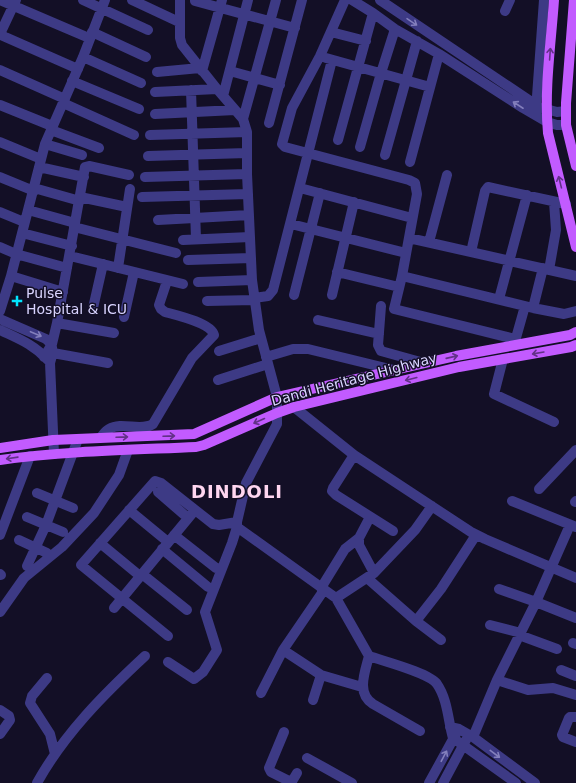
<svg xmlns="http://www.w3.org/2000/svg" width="576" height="783" font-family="'DejaVu Sans',sans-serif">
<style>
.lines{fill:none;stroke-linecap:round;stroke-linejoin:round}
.minor{stroke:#3d3a85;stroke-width:10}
.major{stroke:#c25bff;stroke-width:10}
.oneway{stroke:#837fbc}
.oneway2{stroke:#623188}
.poi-dot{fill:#00e5ff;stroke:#130f26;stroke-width:1.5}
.labels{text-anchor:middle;stroke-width:3;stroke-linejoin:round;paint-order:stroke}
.poi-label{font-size:14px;fill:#d9d4ff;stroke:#130f26;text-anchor:start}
.street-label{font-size:14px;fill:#d9d4ff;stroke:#130f26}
.district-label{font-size:18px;font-weight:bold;letter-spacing:1px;fill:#ffd6f0;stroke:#130f26}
</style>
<rect width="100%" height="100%" fill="#130f26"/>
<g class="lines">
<path class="minor" d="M0,0L89,38
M16,0L1,32L3,36L78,69
M83,0L148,30
M132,0L179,22
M180,0V38L182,45L217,89L243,119L247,132V174L252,280L259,330L277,397V424L246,483L237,522V527L336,598L369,656C383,661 430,673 437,684C448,700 448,721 453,738L516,783
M345,0L320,56L292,108L282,144L285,147L409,180L415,183L417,194L402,276L394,309L515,339
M352,0L373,13L395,29L439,54L523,108L547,122L557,125H566
M380,0L539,107L557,112L566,111
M195,1L295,28
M505,11L510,0
M92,32L146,57
M331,32L366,41
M83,57L141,83
M326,58L430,87
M0,70L65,99
M202,71L222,0
M230,71L280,85
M157,72L200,68
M72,81L139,109
M191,90L196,239
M155,92L217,89
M223,96L248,0
M63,103L134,135
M0,105L52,126
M536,110L544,0
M155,114L235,110
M243,119L276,0
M269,123L302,0
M51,130L99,148
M150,135L247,132
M338,140L373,13
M0,142L41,159
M45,144L82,155
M360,147L381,73L395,29
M385,155L417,41
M148,156L247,153
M410,162L439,54
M39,167L84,177
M0,177L34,191
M145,177L247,174
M34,188L80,201
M300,188L412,218
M80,197L127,207
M142,197L248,194
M28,210L75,223
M0,212L24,222
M158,220L249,215
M291,224L406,253
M74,227L176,253
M22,233L72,246
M409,238L576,276
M183,240L250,237
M429,242L447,175
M0,247L16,254L67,268
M471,252L485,191L488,187L566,204
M70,256L183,284
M188,260L251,258
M118,268L130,189
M549,270L556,230L554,202
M337,272L399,287
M11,276L63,292
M402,276L533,308L564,314L576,311
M198,282L252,280
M294,295L320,193
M332,295L354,202
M254,298L268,296L273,290L332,60
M499,299L527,195
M207,301L254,300
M381,306L378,345L381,351L424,363
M93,308L103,264
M533,308L543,268
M0,311L11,276L45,144L83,57L105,0
M124,317L134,272
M0,319L46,339C55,346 53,353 50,363L54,454
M318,320L379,334
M57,323L114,333
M0,330C19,339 33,344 48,360
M514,345L525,306
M219,351L261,338
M53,353L108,363
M44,357L52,344L57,323L85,167L89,166L129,175
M266,357L293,349H308L394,370
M503,359L494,394L554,422
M218,380L268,364
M294,407L354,455L471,532L485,539L576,578
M100,438C103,435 105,431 109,429C122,421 141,432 153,424L192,358L214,335C211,323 176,315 165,312L161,309L159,305L167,281
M354,455L333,488L332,491L336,495L393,531
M539,489L576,450
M158,492L188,518
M37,493L73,508
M512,501L576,527
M575,502L576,501
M129,510L168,542
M27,517L63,532
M370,517L359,538V545L374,573
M0,535L30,456
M174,535L216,568
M19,540L47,553
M100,543L140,576
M162,549L208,587
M27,566L46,525L78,439
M0,574L1,575
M142,574L187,610
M367,578L416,621L441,640
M321,588L345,549L359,538
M499,589L536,602L576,618
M336,598L374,573L415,530L432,506
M114,608L195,510
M0,612L24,578L62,547L94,513L119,475L128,450
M416,621L441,589L476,535
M490,625L521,633
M519,635L557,649
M168,636L81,565L155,481L161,483L213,524L219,525L237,522
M573,643L576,644
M283,650L321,675L362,687
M369,656C365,672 356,693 373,704L420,731
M168,662L194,679L203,672L217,650L205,612L232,543L237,527
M561,670L576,676
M47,678L32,696L30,703L50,734L55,754
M497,680L528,690L553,688L576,695
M261,693L283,650L324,590
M313,700L321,675
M0,710L9,716L10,720L0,734
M576,717H570L569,718L562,735L563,737L576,742
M450,727L459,729L473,737L535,783
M284,732L269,768L271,772L291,782
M473,737L497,680L536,602L570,525
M307,758L352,783
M37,783C64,734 104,694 145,656
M291,783L297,773
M429,783L457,732
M443,783L466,740"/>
<path class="major" d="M554,0C551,44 544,89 548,133L576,247
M574,0L566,103V125L576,166
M0,448L53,440L194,434L277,397L456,356L570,335L576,332
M0,460C65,451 130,450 196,447L204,445L277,413L294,407L459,367L571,347L576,345"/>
</g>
<defs><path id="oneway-shaft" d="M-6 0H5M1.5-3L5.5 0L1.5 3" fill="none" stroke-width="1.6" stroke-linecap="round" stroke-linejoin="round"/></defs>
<g class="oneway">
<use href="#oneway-shaft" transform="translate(412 22) rotate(34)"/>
<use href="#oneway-shaft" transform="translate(518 105) rotate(-147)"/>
<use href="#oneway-shaft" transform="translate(36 334) rotate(23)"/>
<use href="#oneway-shaft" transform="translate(495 754) rotate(37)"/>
<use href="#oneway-shaft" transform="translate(444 756) rotate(-62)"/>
</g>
<g class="oneway2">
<use href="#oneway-shaft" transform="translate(550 54) rotate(-86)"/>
<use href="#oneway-shaft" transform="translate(560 182) rotate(-104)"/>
<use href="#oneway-shaft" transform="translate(538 353) rotate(170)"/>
<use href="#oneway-shaft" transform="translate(452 357) rotate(-13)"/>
<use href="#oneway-shaft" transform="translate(411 379) rotate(166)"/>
<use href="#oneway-shaft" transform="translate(259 421) rotate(156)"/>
<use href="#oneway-shaft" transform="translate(169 436) rotate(-2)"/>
<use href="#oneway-shaft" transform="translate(122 437) rotate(-2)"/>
<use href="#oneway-shaft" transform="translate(12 458) rotate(172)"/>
</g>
<path class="poi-dot" d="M15 295h4v4h4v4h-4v4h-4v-4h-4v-4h4z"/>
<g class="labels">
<g class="poi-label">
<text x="26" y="298">Pulse<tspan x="26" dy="16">Hospital &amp; ICU</tspan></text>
</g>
<g class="street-label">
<text transform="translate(354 379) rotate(-15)" y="5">Dandi Heritage Highway</text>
</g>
<g class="district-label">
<text x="237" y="498">DINDOLI</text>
</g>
</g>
</svg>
